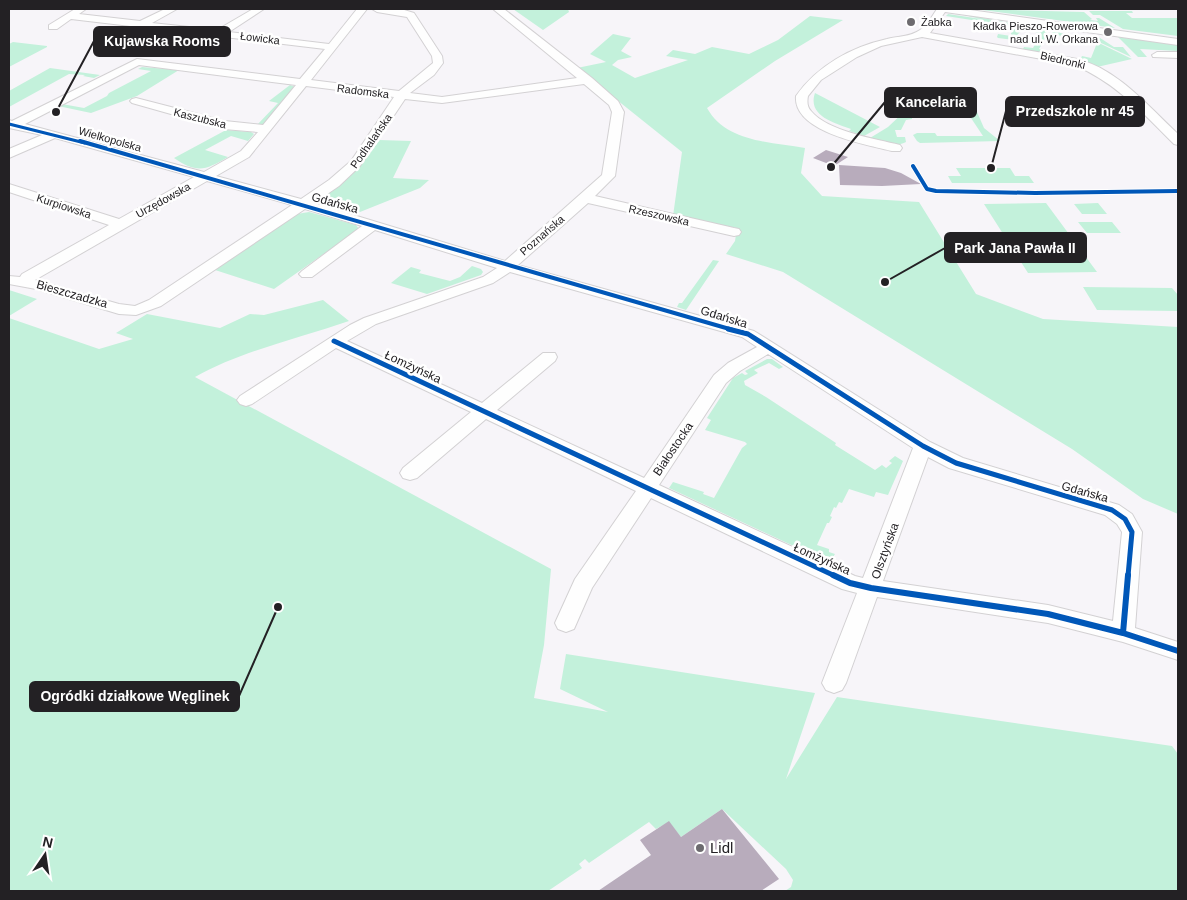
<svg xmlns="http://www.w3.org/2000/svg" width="1187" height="900" font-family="Helvetica,sans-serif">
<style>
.green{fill:#c3f1db}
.building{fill:#b8acbc}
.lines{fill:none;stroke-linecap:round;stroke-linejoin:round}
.minor-casing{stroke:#d3d1d3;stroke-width:2}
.minor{fill:#fefefe;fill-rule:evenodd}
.cycleway-far3-casing{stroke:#fff;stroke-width:5}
.cycleway-far2-casing{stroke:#fff;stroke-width:6}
.cycleway-far1-casing{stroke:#fff;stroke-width:8}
.cycleway-casing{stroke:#fff;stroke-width:9}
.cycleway-far3{stroke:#0057b8;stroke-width:3}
.cycleway-far2{stroke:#0057b8;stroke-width:4}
.cycleway-far1{stroke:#0057b8;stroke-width:5}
.cycleway{stroke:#0057b8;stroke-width:6}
.poi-dot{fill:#6d6b6f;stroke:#fff;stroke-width:2}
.labels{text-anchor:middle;stroke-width:5;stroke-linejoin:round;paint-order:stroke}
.far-poi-label{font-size:11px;fill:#232124;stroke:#fff;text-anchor:start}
.far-street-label{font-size:11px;fill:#232124;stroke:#fff}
.street-label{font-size:12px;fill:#232124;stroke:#fff}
.near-poi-label{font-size:15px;fill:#232124;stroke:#fff;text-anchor:start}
.leader{fill:none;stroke:#232124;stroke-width:2}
.callout-dot{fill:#232124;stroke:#fff;stroke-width:2}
.callout{fill:#232124;stroke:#232124;stroke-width:2}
.callout-label{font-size:14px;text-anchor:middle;font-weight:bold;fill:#fff}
</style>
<rect width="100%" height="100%" fill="#f7f5f9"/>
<path class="green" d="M513,9H568L569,12L543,30Z
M975,9L1084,12L1092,19L1090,20L1098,21L1096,18H1099L1115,28Z
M1089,11H1132L1133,13H1126L1132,18H1178V36L1123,29L1100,15H1093Z
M948,14L981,19L960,14L1034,27L1004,22L1049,30L1045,34L1047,35L1039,49L1046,52L1043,53L1023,49L1024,47L1033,48L1041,33L1021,30L1014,40L998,38L997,37L998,34L1011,36V33L1016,27L946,16Z
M810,16L843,20L775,61L707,108C726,142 770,142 805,148L801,173L822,196L919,202L976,294L1043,319L1178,327V514L1143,499L1072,449L783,272L726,254L735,241L737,228L673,216L682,152L577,68L606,62L590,54L613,34L631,38L621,51L632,57L618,60L612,65L635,78L688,60L666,56L673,50L695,54L712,47L749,54L778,40Z
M1053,31L1068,35L1097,36L1114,47H1123L1131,57L1099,42L1051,34Z
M1118,37L1178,45V51L1140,49L1147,57H1138Z
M13,42L47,46V47L9,67V44Z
M1097,43L1101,44L1132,59L1097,67L1080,60L1082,56L1091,58Z
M142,67L179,70L137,96L91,113L58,106L62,104L84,108L107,96L109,93L151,71L138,69Z
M50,68L100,75L94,78L83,76L85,75L69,74L9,107V91Z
M290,85L295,87L263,126L257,125L278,103L269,101Z
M932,88H974L973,98L977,109L936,108L913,103L926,89Z
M815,93L880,127L864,136L849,131L851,129C835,123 807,116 815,93Z
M923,109L940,112H977L984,128L1000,141L920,143L917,141L913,135L917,133H935L937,136H983L969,115L912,116V119L906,120L901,130H895L897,137H905L906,142C896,148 881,141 870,138L888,127L906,110L919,113Z
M226,130L251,132L254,134L248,141L231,136L205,150L228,157C206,170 197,174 174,158Z
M379,140L411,141L393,178L429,180L420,188L355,214L320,202L319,198C347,179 360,168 379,140Z
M956,168H1010L1015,176H1029L1034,183H952L948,176H961Z
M1046,203L1097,272L1028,273L984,204Z
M1098,203L1107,214H1082L1074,204Z
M309,212L356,225L359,229L274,289L215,270L297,214Z
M1078,222H1112L1121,233H1087Z
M713,260L719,261L686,310L677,307L679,303H682Z
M472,266L481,269L483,272L481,275L427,294L391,283L411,267L421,270L419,273L450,281L460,277Z
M1083,287L1172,288L1178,295V311L1097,310Z
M9,290L37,299L9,316Z
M323,300L349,321C298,339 243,350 195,377L551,569L544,645L534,698L608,712L560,689L566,654L815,693L786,779L837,697L1172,746L1178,754V891H785L791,887L793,880L786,869L722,809L681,837L669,822L656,829L649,822L589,863L585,859L579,864L582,868L548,891H9V318L99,349L133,339L116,333L147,314L220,328L250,314L264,315Z
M767,359H772L783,367L779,369L769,363L754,370L758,373L744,381L745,385L766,397L836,443L835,445L875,470L882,465L886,468L892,463L889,461L895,456L903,461L888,495L876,492L874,497L849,489L842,503L839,502L836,508L834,507L830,516L832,517L829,523H827L817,545L829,549V552L835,554L831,560L834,562L832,564L669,488L673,482L704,492L703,494L714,498L742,448L747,444L745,442L705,430L711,420L707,418L733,378L742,373L745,375L748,374L745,371Z"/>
<path class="building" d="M826,150L848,157L834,166L813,158Z
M839,165L885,168L901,173L921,184L882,186L840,185Z
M722,809L779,879L761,891H598L651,855L640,840L669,821L681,837Z"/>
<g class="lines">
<defs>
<path id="minor" d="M75,9H86L79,14L140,21L165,9H177L152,23L217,30L253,9H264L229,32L329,44L357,9H367L311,80L399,91L433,63L432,56L407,17L377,12L372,9H401L414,13L442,56L443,63L434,75L410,93L442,97L577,78L493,9H504L592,78L618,101L624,112L615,176L595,196L734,228L739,229L741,232L739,235L734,236L588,203L518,265L754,331L930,442L963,458L1119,505L1132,514L1142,532L1135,628L1178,642V660L1123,642L1048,623L877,597L846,683L842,690L834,693L826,690L822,683L857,593L842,589L651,498L592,588L574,629L566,632L558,629L555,623L575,579L636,491L486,419L417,478L410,480L403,478L400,473L403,468L471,412L336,348L252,404L246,406L240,404L237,400L240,396L350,325L364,318L483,277L497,268L375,230L312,277H302L299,274L302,271L362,226L305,209L161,306L136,315L119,314L36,289L9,284V276L20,277L22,274L109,225L9,192V184L119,219L194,177L55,138L9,158V149L42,135L9,128V120L12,121L137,59L300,79L325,49L71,19L57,29H49V25ZM139,65L296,85L263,125L225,121L136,98L132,99L130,101L132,103L224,129L258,132L241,151L204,172L25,124ZM584,84L609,105L612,112L602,175L505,261L314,203L339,186L360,166L405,99L442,103ZM306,86L394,97L351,161L329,180L301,199L216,176L249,157ZM207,181L292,205L149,300L135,306L119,304L35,280ZM510,272L742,337L757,347L728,363L714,375L644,478L497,410L555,361L557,357L555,353H543L482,403L347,341L376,324L493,283ZM768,354L913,448L863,578L855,576L659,485L726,383L740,371ZM928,457L949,468L1105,515L1117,524L1122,532L1113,621L1048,605L883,581Z
M937,9H963L1178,39V45L945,12L930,33L1077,59C1118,69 1149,107 1178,134V145L1174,144C1143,113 1115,82 1074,65L922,37L881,46L857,57L821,80L808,96C807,101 807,107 811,111C827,131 876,139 900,145L902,148L900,151H892C865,144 793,132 796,96C817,66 851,47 887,39C898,36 910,37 920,30C928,25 932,16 937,9Z
M1157,52H1178V58L1153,57L1152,55Z"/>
</defs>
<use href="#minor" class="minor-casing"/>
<use href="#minor" class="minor"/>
<defs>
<path id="cycleway-far3" d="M9,124L85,143"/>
<path id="cycleway-far2" d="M80,141C298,203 515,269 733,330
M913,166L927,189L936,191L1035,193L1178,191"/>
<path id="cycleway-far1" d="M728,329L748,334L923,446L956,463L1112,510L1125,519L1132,532L1128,576
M334,341L835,576"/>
<path id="cycleway" d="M833,575L850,583L871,588L1048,614L1123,633L1178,651
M1123,633L1128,575"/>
</defs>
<use href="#cycleway-far3" class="cycleway-far3-casing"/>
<use href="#cycleway-far2" class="cycleway-far2-casing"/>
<use href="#cycleway-far1" class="cycleway-far1-casing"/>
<use href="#cycleway" class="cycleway-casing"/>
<use href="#cycleway-far3" class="cycleway-far3"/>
<use href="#cycleway-far2" class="cycleway-far2"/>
<use href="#cycleway-far1" class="cycleway-far1"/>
<use href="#cycleway" class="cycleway"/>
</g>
<g class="poi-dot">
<circle cx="911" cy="22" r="5"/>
<circle cx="1108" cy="32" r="5"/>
<circle cx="700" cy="848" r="5"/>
</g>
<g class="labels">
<g class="far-poi-label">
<text x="921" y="26">Żabka</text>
<text x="1098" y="30" text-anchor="end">Kładka Pieszo-Rowerowa<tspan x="1098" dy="13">nad ul. W. Orkana</tspan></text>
</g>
<g class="far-street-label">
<text transform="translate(260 38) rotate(7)" y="4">Łowicka</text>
<text transform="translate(1063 60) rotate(13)" y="4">Biedronki</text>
<text transform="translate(363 91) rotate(7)" y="4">Radomska</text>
<text transform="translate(200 118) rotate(14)" y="4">Kaszubska</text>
<text transform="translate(110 139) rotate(16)" y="4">Wielkopolska</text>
<text transform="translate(371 141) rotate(-55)" y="4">Podhalańska</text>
<text transform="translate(163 200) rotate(-29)" y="4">Urzędowska</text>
<text transform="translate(64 206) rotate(18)" y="4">Kurpiowska</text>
<text transform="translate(659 215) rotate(13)" y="4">Rzeszowska</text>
<text transform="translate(542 235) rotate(-41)" y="4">Poznańska</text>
</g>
<g class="street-label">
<text transform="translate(335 203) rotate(16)" y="4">Gdańska</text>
<text transform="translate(72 294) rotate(16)" y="4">Bieszczadzka</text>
<text transform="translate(724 317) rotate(17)" y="4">Gdańska</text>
<text transform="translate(413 367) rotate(25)" y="4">Łomżyńska</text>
<text transform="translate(673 449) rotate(-56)" y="4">Białostocka</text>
<text transform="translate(1085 492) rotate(16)" y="4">Gdańska</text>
<text transform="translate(885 551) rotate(-70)" y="4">Olsztyńska</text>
<text transform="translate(822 559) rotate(24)" y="4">Łomżyńska</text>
</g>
<g class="near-poi-label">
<text x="710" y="853">Lidl</text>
</g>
</g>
<path class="leader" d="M56 112L94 41M831 167L885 102M991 168L1006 111M885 282L945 248M278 607L239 696"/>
<g class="callout-dot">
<circle cx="56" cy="112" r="5"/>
<circle cx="831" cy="167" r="5"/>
<circle cx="991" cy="168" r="5"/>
<circle cx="885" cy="282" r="5"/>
<circle cx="278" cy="607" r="5"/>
</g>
<g class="callout">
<rect x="94" y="27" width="136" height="29" rx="5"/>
<rect x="885" y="88" width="91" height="29" rx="5"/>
<rect x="1006" y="97" width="138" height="29" rx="5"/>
<rect x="945" y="233" width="141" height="29" rx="5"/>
<rect x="30" y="682" width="209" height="29" rx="5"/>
</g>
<g class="callout-label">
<text x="162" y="46">Kujawska Rooms</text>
<text x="931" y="107">Kancelaria</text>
<text x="1075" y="116">Przedszkole nr 45</text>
<text x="1015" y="253">Park Jana Pawła II</text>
<text x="135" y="701">Ogródki działkowe Węglinek</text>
</g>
<rect width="1187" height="900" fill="none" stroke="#232124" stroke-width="20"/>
<g transform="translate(45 855) rotate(13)" stroke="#ffffff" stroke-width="4" paint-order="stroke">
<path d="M0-4L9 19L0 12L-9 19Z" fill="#232124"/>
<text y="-8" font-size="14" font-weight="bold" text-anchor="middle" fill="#232124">N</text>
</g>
</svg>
